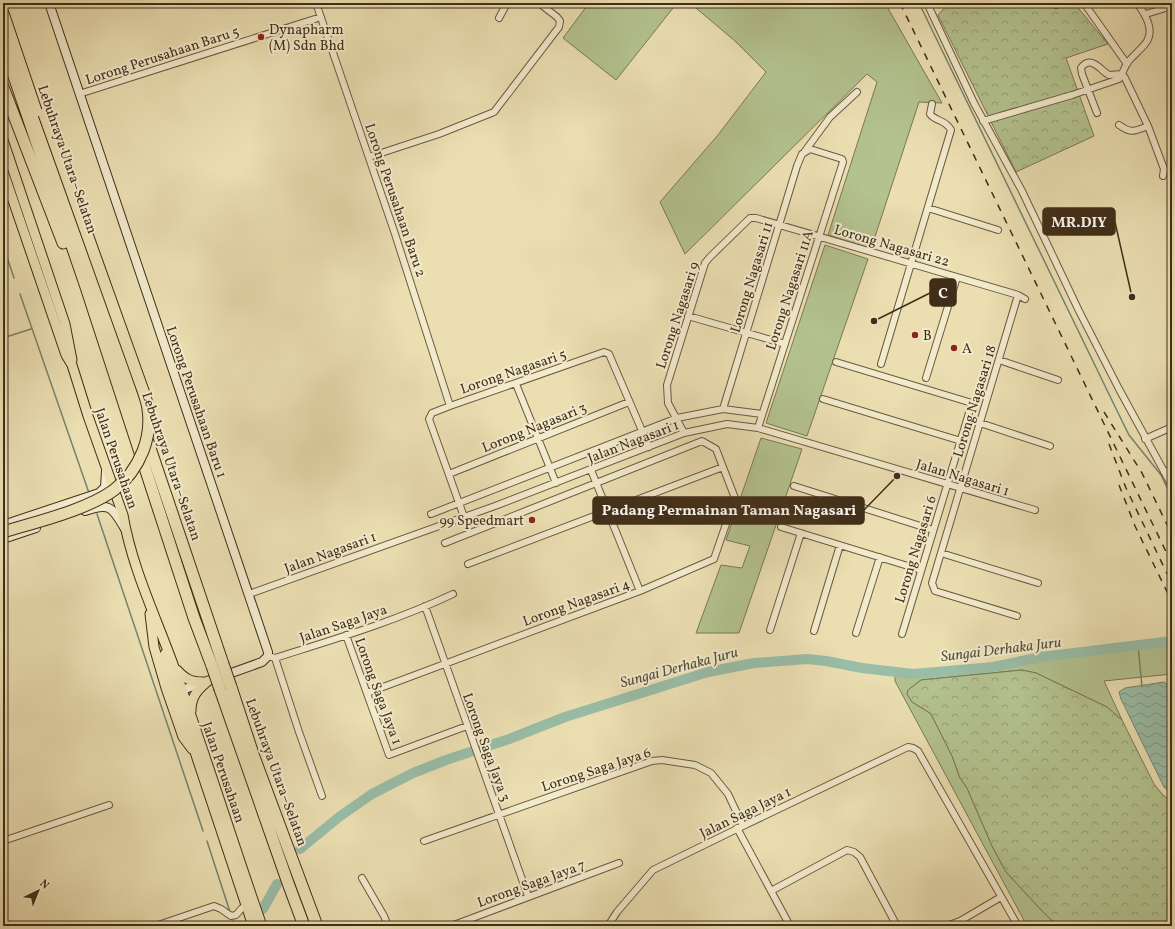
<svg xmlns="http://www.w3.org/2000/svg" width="1175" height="929" font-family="Vollkorn,serif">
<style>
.green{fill:#b3c28f;stroke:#7a7854}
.forest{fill:url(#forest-crowns);stroke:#7a7854}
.water{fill:url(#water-waves);stroke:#75846e}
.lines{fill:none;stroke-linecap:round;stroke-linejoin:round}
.stream{stroke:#75846e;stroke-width:1.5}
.river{stroke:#99bda7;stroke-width:10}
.street-casing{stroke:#6b5a3e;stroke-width:8}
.secondary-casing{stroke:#402e18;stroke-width:10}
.primary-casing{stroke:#402e18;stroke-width:11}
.highway-casing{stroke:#402e18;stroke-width:13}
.street{stroke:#f2eacd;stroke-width:6}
.secondary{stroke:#f2eacd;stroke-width:8}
.primary{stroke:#ebdfb2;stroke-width:9}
.highway{stroke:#ebdfb2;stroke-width:11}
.rail{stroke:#402e18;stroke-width:1.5;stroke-dasharray:7 7;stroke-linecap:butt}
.highway-bridge-casing{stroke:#402e18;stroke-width:13;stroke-linecap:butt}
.highway-bridge{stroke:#ebdfb2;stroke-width:11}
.poi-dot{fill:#8f2418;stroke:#f2eacd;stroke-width:1.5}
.labels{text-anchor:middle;stroke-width:4;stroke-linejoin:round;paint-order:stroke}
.poi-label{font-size:14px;fill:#402e18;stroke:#f2eacd;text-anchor:start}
.street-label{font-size:14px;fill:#402e18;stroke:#f2eacd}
.water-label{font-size:15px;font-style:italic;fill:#56523c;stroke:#f2eacd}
.leader{fill:none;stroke:#402e18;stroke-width:1.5}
.callout-dot{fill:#402e18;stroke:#f2eacd;stroke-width:1.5}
.callout{fill:#402e18;stroke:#402e18;stroke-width:1.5}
.callout-label{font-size:15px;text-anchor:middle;font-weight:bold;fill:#fff}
</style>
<defs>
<pattern id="forest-crowns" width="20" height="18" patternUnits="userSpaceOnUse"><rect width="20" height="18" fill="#b3c28f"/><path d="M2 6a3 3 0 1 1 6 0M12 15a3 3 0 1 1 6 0" fill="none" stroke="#939e74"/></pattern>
<pattern id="water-waves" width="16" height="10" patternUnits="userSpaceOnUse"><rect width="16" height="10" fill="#99bda7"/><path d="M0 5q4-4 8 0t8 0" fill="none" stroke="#7e9a87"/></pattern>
</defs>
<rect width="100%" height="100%" fill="#ebdfb2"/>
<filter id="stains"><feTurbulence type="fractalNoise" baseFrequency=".005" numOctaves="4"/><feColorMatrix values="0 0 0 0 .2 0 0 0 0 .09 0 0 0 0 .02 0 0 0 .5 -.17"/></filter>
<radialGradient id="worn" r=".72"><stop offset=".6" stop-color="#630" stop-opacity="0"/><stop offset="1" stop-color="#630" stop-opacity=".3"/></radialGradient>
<path class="green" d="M589,3H677L616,80L563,38Z
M690,3H885L942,103L919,102L871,249L828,235L877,82L867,74L685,254L660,202L718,135L766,72L735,41Z
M825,245L868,259L807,436L766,423Z
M761,438L802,449L739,633H696L721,565L742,568L750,546L726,540Z
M1168,644L1172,660V674L1104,681L1122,720L1107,707L1036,673L1022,670L921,680L908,690L907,694L912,702L930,713L932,716L952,756L960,778L967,788L992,846L1006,872L1044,913L1058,926H1027L895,681V675C943,678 992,666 1040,659C1083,653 1126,649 1168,644Z"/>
<path class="forest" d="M949,3H1074L1108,44L1066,58L1094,136L1016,172L938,15Z
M1022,670L1036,673L1107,707L1122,720L1154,784L1162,794L1172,802V926H1058L1044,913L1006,872L992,846L967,788L960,778L952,756L932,716L930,713L912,702L907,694L908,690L921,680Z"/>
<path class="water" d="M1164,682L1168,685L1172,707V794L1164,787L1121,699L1119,692L1125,688Z"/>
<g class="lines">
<path class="stream" d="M919,3L1123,423L1129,435L1161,475L1172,498
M3,245L14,278
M20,294L89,493
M3,338L31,329
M97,514L203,831
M1138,645L1142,687
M207,841L230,912
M233,921L235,926"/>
<path class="river" d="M300,849L339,817L372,794L413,773L446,760L509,739L565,717L708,672L754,663L807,659L826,661L862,668L913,674L937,672L993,667L1041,657L1172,641
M263,909L277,884"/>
<defs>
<path id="street" d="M316,3L395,234L450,406
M927,3L974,103L1022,191L1079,311L1119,389L1172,486
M1084,3L1127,64
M1056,5L1060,3
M1146,14L1172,6
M499,18L507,3
M79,94L321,17
M1097,113L1082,74L1081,68C1091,54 1101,71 1109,75L1122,74L1125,78L1148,126L1164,169L1163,176
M983,121L1072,95L1119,79C1123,74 1124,67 1128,62C1133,56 1140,50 1145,44C1156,31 1145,14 1137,3
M1119,125C1132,134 1134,131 1148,126
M805,151L830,117L857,92
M369,157L439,134L494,112L559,27L560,21L557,17L539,3
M928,208L998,230
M688,316L785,344
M999,360L1058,380
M836,362L972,403L902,634
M881,364L951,130C945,119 936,122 930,114L932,104
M926,378L957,277
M516,384L556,483
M823,399L961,441
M723,409L797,166L802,154L810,149L842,159L843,162L758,428
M980,423L1050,446
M684,433L668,403L667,385L705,263L710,257L750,218H756L1018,295L1025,299
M1145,439L1172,427
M591,470L640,591
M1164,472L1172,470
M449,474L629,402
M794,486L933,530
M431,514L677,418L723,409L762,414
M464,517L429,419L432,413L450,406L604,352L609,354L649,447
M781,527L921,570
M941,553L1038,583
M468,564L723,467
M249,594L495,506L684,433L727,424L758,428L1035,510
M425,606L528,896
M1017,616L935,591L932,583L1018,295
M770,630L801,533
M814,631L840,545
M856,633L880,557
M346,635L389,755L467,726
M268,656L275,658C335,639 396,621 453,594
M275,658L299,732L322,796
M367,693L640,591L714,559L735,498L716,449L702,441L445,543
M737,828L790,926
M3,841L109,805
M424,841L652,761L662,760L695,765L711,773L728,794L743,826
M362,878L384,916L388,926
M771,891L847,850L854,852L860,857L897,926
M155,926L214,906L221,909L231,916L236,915L242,908H245L248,911
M451,926L619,863
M608,926L617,912L653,870L743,826L908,747L913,748L918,751L1018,926
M946,926L960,921L1001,897"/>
<path id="secondary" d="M49,3L268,652V656L262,662L223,676
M85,511C110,502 112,507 125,529
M3,525L99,493L105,487L106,471
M3,539L36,528
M177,690H182L202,683"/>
<path id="primary" d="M3,140L65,324L72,360
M3,171L66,355L72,365L88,416L123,515C132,568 156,617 174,667C205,753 232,840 262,926
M150,614L154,647L166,688L183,737L192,749
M165,654L167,668L253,926
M177,670C185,679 191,682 203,682
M191,711C191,697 197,690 208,681"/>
<path id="highway" d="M3,13L223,664
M3,44L86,287L194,618L212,666
M3,87L63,243
M231,687L254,757L317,926
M220,689L288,883L304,926"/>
</defs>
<use href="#street" class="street-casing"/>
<use href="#secondary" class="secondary-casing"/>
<use href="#primary" class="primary-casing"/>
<use href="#highway" class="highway-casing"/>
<use href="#street" class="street"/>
<use href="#secondary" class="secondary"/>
<use href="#primary" class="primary"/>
<use href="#highway" class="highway"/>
<path class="rail" d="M900,3L1172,564
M1104,412L1142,473L1172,535
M1109,444L1126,488L1172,584
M1119,485L1135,526L1172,602"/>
<defs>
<path id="highway-bridge" d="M3,532C36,522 87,510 114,490C127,480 137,466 143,451C148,438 150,423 148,409C147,401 144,393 141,385L44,114
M223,664L231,687
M212,666L220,689"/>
</defs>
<use href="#highway-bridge" class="highway-bridge-casing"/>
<use href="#highway-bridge" class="highway-bridge"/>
</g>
<g class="poi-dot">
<circle cx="261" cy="37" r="4"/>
<circle cx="915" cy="335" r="4"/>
<circle cx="954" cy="348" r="4"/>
<circle cx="532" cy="520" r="4"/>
</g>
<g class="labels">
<g class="poi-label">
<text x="269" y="34">Dynapharm<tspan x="269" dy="16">(M) Sdn Bhd</tspan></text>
<text x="923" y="340">B</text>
<text x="962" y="353">A</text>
<text x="524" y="525" text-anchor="end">99 Speedmart</text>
</g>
<g class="street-label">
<text transform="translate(162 55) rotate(-18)" y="5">Lorong Perusahaan Baru 5</text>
<text transform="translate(68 159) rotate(71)" y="5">Lebuhraya Utara–Selatan</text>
<text transform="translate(396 200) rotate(71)" y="5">Lorong Perusahaan Baru 2</text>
<text transform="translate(892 245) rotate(16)" y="5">Lorong Nagasari 22</text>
<text transform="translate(751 277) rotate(-73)" y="5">Lorong Nagasari 11</text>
<text transform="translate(789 290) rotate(-72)" y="5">Lorong Nagasari 11A</text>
<text transform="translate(677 315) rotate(-72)" y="5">Lorong Nagasari 9</text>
<text transform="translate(513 371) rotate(-19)" y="5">Lorong Nagasari 5</text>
<text transform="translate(974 401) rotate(-73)" y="5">Lorong Nagasari 18</text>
<text transform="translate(197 402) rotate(71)" y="5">Lorong Perusahaan Baru 1</text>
<text transform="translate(534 427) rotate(-22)" y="5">Lorong Nagasari 3</text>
<text transform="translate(633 441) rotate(-21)" y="5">Jalan Nagasari 1</text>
<text transform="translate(117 458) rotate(71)" y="5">Jalan Perusahaan</text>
<text transform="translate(172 466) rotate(71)" y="5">Lebuhraya Utara–Selatan</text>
<text transform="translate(963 477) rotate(17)" y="5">Jalan Nagasari 1</text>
<text transform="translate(915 549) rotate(-73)" y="5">Lorong Nagasari 6</text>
<text transform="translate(330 552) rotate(-20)" y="5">Jalan Nagasari 1</text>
<text transform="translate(576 602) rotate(-20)" y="5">Lorong Nagasari 4</text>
<text transform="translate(343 623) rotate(-19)" y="5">Jalan Saga Jaya</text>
<text transform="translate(379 691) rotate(70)" y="5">Lorong Saga Jaya 1</text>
<text transform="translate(487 747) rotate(70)" y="5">Lorong Saga Jaya 3</text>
<text transform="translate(596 769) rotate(-18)" y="5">Lorong Saga Jaya 6</text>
<text transform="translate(224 772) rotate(71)" y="5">Jalan Perusahaan</text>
<text transform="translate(277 772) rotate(70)" y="5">Lebuhraya Utara–Selatan</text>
<text transform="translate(745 812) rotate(-26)" y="5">Jalan Saga Jaya 1</text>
<text transform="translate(531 883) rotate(-20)" y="5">Lorong Saga Jaya 7</text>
</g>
<g class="water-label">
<text transform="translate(1001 649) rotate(-7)" y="5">Sungai Derhaka Juru</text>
<text transform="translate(679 667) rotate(-15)" y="5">Sungai Derhaka Juru</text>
</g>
</g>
<path class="leader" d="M1132 297L1115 222M874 321L930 293M897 476L864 510"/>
<g class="callout-dot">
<circle cx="1132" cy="297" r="4"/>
<circle cx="874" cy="321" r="4"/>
<circle cx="897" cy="476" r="4"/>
</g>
<g class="callout">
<rect x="1043" y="208" width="72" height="27" rx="4"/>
<rect x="930" y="279" width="26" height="27" rx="4"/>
<rect x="593" y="497" width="271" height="27" rx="4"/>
</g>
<g class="callout-label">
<text x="1079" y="227">MR.DIY</text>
<text x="943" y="298">C</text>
<text x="729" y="515">Padang Permainan Taman Nagasari</text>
</g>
<rect width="1175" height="929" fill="none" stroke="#ebdfb2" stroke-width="16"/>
<rect x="4" y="4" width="1167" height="921" fill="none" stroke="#402e18" stroke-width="2"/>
<rect x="8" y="8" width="1159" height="913" fill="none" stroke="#402e18"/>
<g transform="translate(38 891) rotate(43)" stroke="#f2eacd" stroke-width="3" paint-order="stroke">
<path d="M0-3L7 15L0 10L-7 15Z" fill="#402e18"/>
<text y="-6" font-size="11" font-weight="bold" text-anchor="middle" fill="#402e18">N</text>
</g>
<rect width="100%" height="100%" filter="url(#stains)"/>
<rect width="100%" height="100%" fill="url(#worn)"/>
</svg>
